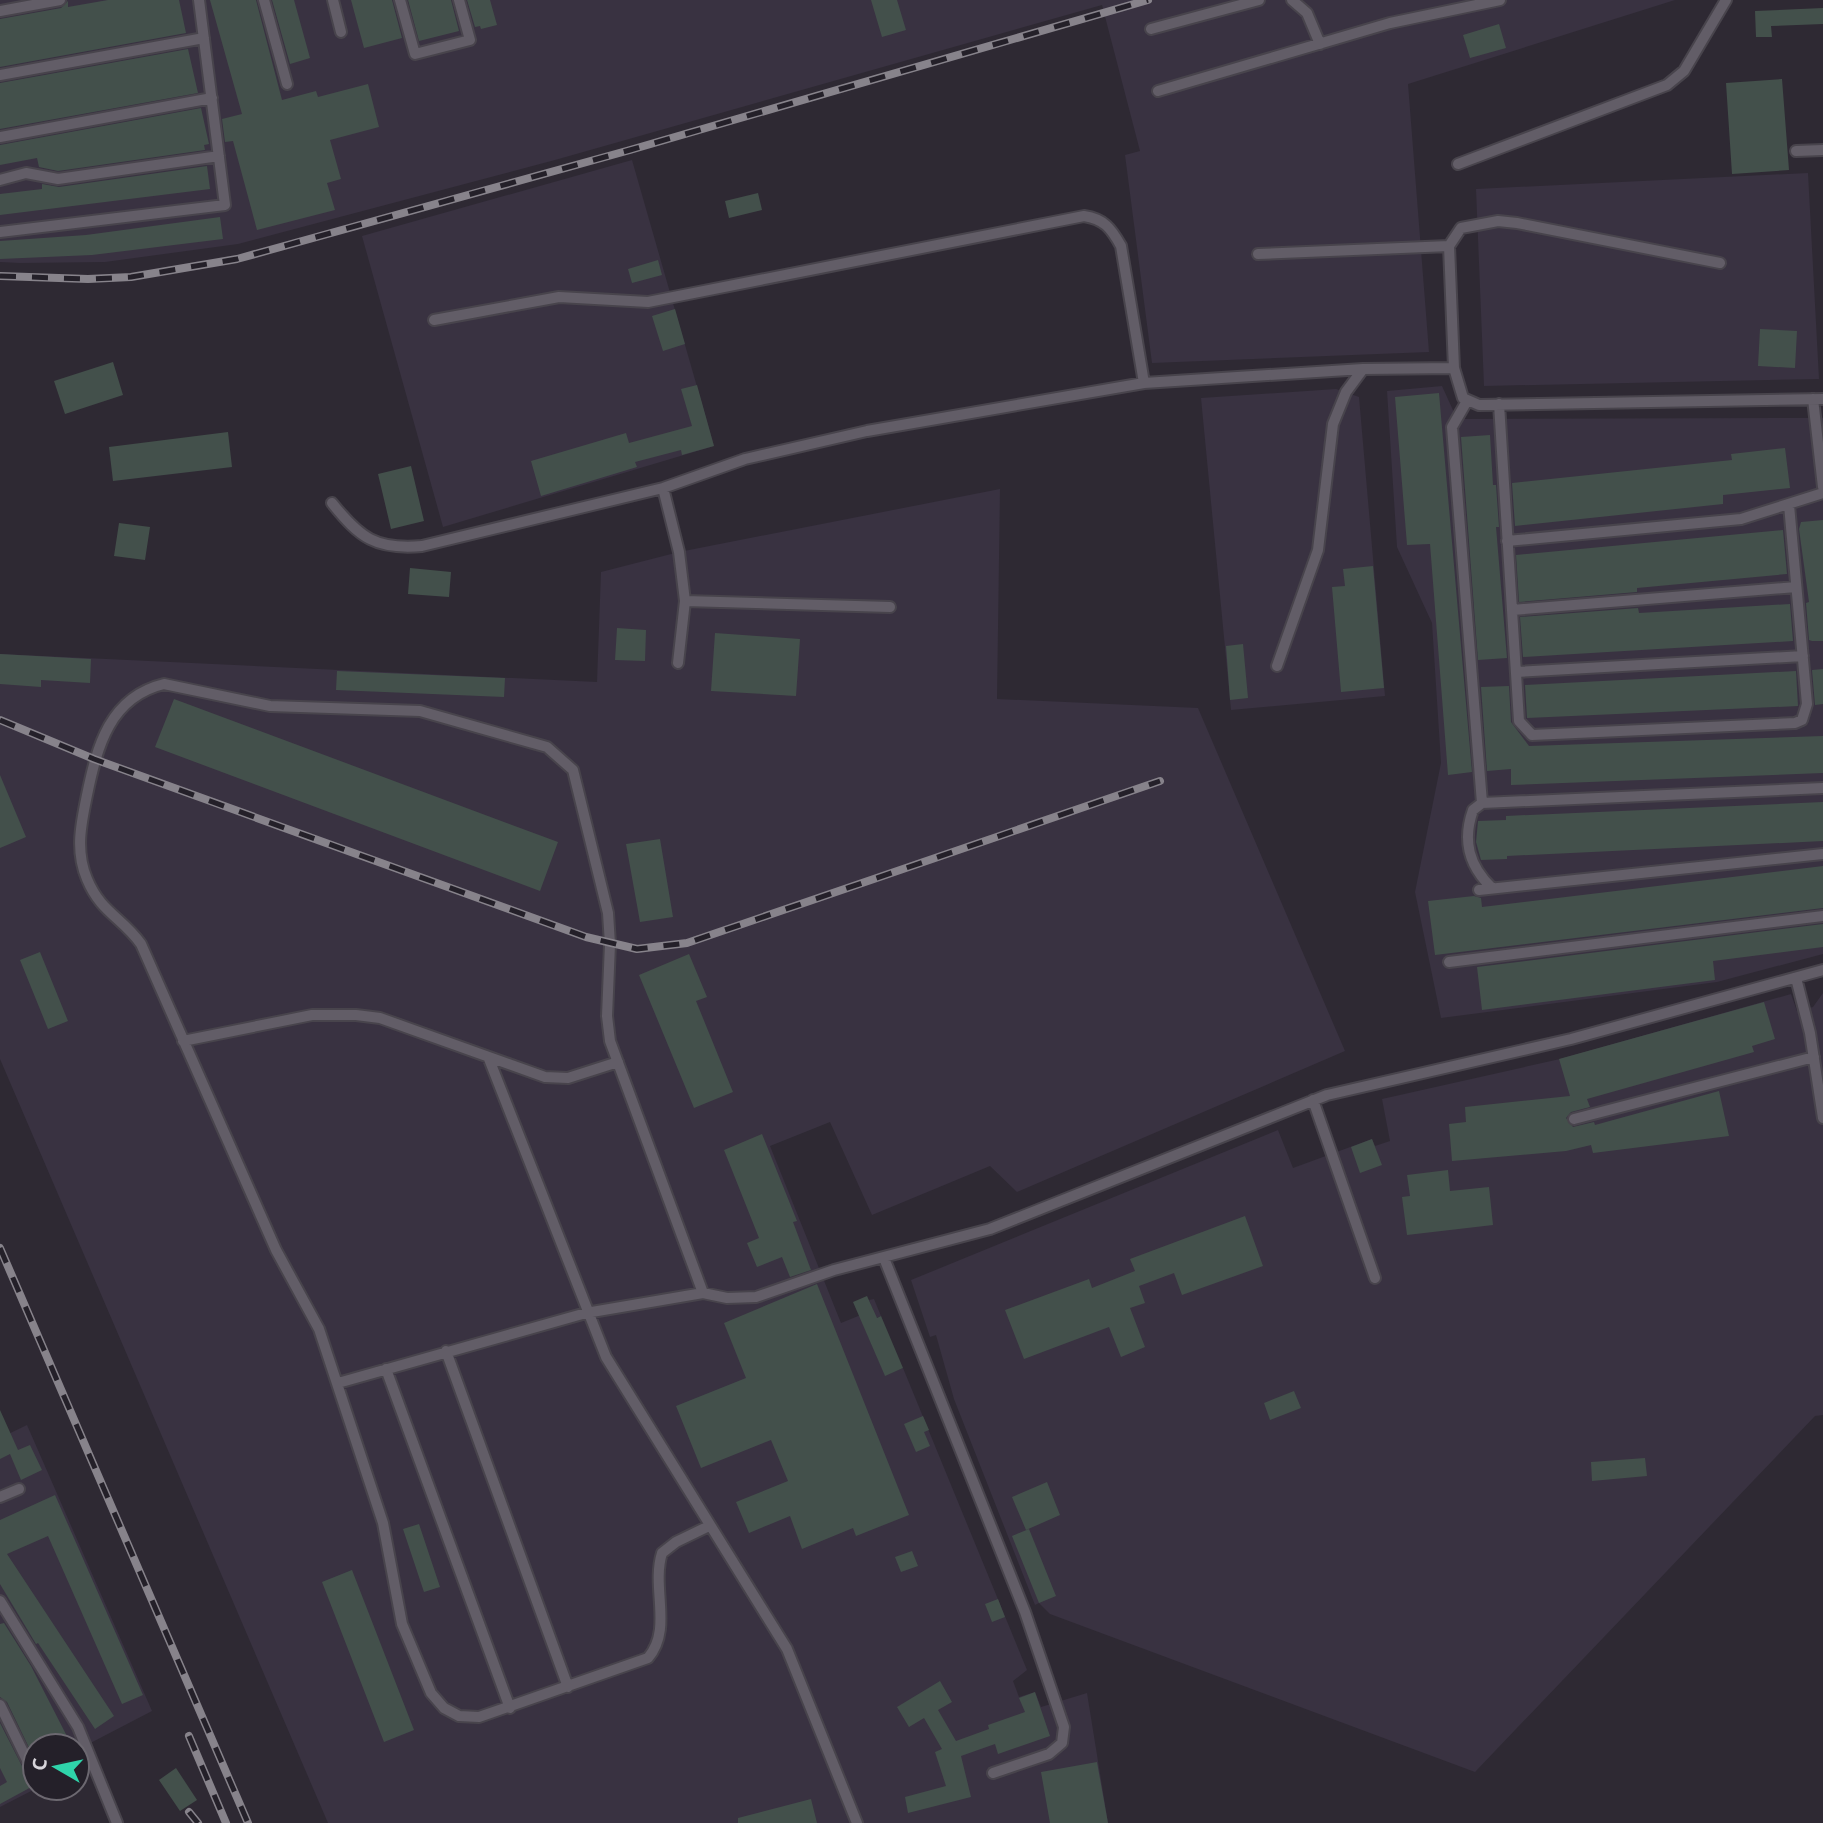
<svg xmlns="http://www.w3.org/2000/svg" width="1823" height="1823" font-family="'Noto Sans',sans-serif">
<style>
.built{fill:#393241}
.building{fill:#43504b}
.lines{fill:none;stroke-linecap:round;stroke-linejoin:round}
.lane-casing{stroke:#48444c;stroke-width:14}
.lane{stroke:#625d67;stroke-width:10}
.rail-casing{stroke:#87838b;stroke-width:8}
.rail{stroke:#242029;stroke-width:5;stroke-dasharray:16;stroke-linecap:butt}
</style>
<rect width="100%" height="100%" fill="#2e2933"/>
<path class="built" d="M0,0H1675L1408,84L1429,352L1152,363L1125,155L1140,151L1102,5L555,160L238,244L105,262L20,263L0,262Z
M632,160L714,446L443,527L362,236Z
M1808,173L1819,379L1484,386L1476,189Z
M1442,386L1457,419L1823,418V954L1717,982L1441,1018L1415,892L1441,763L1432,623L1397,547L1387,391Z
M1336,389L1359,397L1385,696L1231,710L1201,398Z
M1000,489L997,699L1198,708L1345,1051L1017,1192L990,1166L872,1215L830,1122L770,1146L841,1323L873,1310L869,1300L874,1299L881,1316L863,1324L885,1375L903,1368L1027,1670L1013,1681L1019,1697L1035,1692L1041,1707L1087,1693L1108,1823H328L0,1059V654L597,682L601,572L679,552Z
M1823,993V1415L1815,1416L1475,1772L1050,1614L1039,1603L1035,1605L954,1399L936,1335L930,1337L911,1280L1278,1130L1293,1168L1372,1139L1375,1146L1390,1141L1382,1099L1560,1059L1791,994L1797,1011L1813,1007Z
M27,1425L152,1711L77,1750V1746H35L37,1788L0,1807V1438Z"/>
<path class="building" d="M108,0H179L186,33L0,67V19L61,8L68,1V7Z
M210,0H256L282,100L316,91L318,97L368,84L379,127L330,140L341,179L327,183L335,210L257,230L233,141L225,142L222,119L242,114Z
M272,0H294L310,58L290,64Z
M351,0H392L402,38L364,48Z
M408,0H451L459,31L419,41Z
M467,0H490L497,25L481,29L480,26L475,27Z
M871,0H897L906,30L882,37Z
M1823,8V24L1771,26L1772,37H1756L1755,11Z
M1499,24L1506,48L1470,58L1463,35Z
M188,49L198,93L0,129V83Z
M1782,79L1789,170L1732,174L1726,83Z
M201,108L209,144L204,145L205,150L58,171L39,167L37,158L0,165V145Z
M207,166L210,189L0,215V194L42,189V184L59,187Z
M758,193L762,210L729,218L725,201Z
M220,217L223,239L92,255L0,259V241L86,235Z
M658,260L662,275L632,283L628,269Z
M675,309L685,344L663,351L652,316Z
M1760,329L1797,331L1795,368L1758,366Z
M113,362L123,395L65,414L54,381Z
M697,385L714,446L682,455L681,450L635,462L637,467L541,496L531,461L626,433L629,443L692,426L681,389Z
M1439,393L1472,772L1448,775L1430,544L1407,545L1395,397Z
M228,432L232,467L113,481L109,447Z
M1490,435L1493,485H1496L1499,527H1496L1507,658L1478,660L1461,437Z
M1785,448L1790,488L1723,495V504L1515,526L1512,483L1732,460L1731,454Z
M411,466L424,521L391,529L378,474Z
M1823,520V641H1812L1809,640L1806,603L1809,602L1799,529L1801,522Z
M119,523L150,527L145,560L114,556Z
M1783,530L1787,574L1637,588V592L1519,602L1516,555Z
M1373,566L1384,688L1341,692L1332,587L1345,586L1343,569Z
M410,568L451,572L449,597L408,594Z
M1790,604L1793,641L1523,657L1520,617L1638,608L1639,613Z
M617,628L646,630L645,661L615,660Z
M715,633L800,639L796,696L711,691Z
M1243,644L1248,698L1230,700L1226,646Z
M0,654L91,659L90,683L41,680V687L0,684Z
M1823,669V704L1815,705L1812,670Z
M337,671L505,678L504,697L336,690Z
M1796,671L1798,706L1527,718L1525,685Z
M1509,686L1511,722L1529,746L1823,736V773L1511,785V769L1487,771L1481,687Z
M174,699L558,842L540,891L155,747Z
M0,775L26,837L0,848Z
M1823,802V841L1507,856V859L1481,860L1476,842L1478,821L1506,820V816Z
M660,839L673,917L640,922L626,844Z
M1823,866V908L1435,955L1428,901L1474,896L1481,898L1482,907Z
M1823,924V947L1713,961L1715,980L1482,1010L1477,967Z
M40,952L68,1021L48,1029L20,960Z
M689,954L707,997L696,1001L733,1092L694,1108L639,975Z
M1764,1002L1775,1039L1752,1046L1754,1052L1587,1099L1590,1107L1571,1112L1566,1118L1573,1127L1594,1122L1595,1125L1719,1091L1729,1136L1593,1153L1591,1145L1566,1151L1452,1161L1449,1124L1466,1122L1465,1107L1570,1096L1559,1059Z
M762,1134L797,1221L793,1222L811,1270L790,1277L782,1257L757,1267L747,1243L759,1238L724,1150Z
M1372,1139L1382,1165L1360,1173L1351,1147Z
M1448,1170L1450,1191L1489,1187L1493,1225L1407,1235L1402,1197L1410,1196L1407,1175Z
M1245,1216L1263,1266L1182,1295L1174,1273L1139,1286L1145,1303L1130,1308L1145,1347L1121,1357L1109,1327L1024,1359L1005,1310L1089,1279L1092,1288L1135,1271L1130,1259Z
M817,1284L909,1515L856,1536L853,1528L802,1549L790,1516L749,1533L736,1502L788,1481L771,1440L701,1468L676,1406L746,1378L724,1323Z
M867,1296L877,1318L881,1316L903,1368L885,1376L853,1302Z
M1294,1391L1301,1408L1270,1420L1264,1403Z
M0,1410L18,1450L30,1445L42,1470L21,1480L10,1454L0,1459Z
M923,1416L929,1430L924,1432L930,1446L916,1452L904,1424Z
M1645,1458L1647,1476L1592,1481L1591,1462Z
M1047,1482L1060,1515L1026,1530L1012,1497Z
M55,1495L143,1695L122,1704L48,1536L7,1554L114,1716L95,1729L38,1643L36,1644L0,1584V1520Z
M419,1524L440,1587L424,1592L403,1529Z
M1029,1529L1056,1596L1039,1603L1012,1536Z
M912,1551L918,1566L901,1572L895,1557Z
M352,1570L414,1730L384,1742L322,1582Z
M998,1599L1005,1617L992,1622L985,1604Z
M4,1623L31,1666L72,1746H35V1785L0,1804V1786L7,1782L0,1768V1723L22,1766L31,1767L35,1760L7,1702L0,1697V1624Z
M940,1681L952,1702L938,1710L956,1741L989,1729L988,1725L1025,1712L1019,1698L1035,1692L1050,1736L998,1754L995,1744L961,1756L971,1797L908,1813L905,1797L946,1786L935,1752L942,1749L924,1718L909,1727L897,1707Z
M1097,1762L1108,1823H1050L1041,1772Z
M176,1768L197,1800L180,1811L159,1780Z
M811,1799L817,1823H738V1818Z"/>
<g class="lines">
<defs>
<path id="lane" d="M264,0L287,84
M333,0L341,32
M400,0L415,54L470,40L459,0
M1292,0L1307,13L1320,44
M0,11L60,0
M1151,29L1259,0
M0,75L204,38
M1158,91L1390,23L1500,0
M0,137L212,98
M1796,151L1823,150
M1458,164L1667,85L1684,71L1726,0
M0,180L26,173L58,179L219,156
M0,232L225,205L199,0
M1258,254L1449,246
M434,320L559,297L648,302L1084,216C1104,219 1111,228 1121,246L1144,383
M1454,368L1449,246L1461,228L1498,221L1517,223L1720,263
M1813,399L1823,487
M1467,401L1452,427L1482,803
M1499,404L1519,721L1532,735L1795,723L1802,720L1807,704L1789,505
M663,488L679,552L685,601L678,663
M332,503C360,538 376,550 422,546L663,488L745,459L867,431L1144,383L1363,369
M1507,541L1741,519L1823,493
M685,601L890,607
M1512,610L1796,587
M1277,666L1318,550L1333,424L1346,392L1363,369L1454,368L1463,398L1479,405L1823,399
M1516,672L1803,656
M1492,888C1469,866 1462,841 1473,810L1482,803L1823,788
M1479,890L1823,854
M1449,962L1823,916
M1796,978L1810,1033L1823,1118
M183,1041L312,1015H356L380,1018L545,1077L568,1078L618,1062
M489,1059L606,1357L787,1649L857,1823
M1313,1100L1375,1278
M1574,1119L1814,1057
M884,1258L1025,1612L1064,1727L1062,1743L1049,1754L993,1773
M703,1293L610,1041L607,1016L610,944L608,913L573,770L547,747L420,711L270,706L164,684C110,697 97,746 87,795C81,824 75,851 87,879C101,913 122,917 141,944L276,1250L319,1329L383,1523L402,1624L431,1693L444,1708L459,1716L479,1717L648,1658C673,1629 651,1588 662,1553L676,1542L709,1526
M446,1351L568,1687
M386,1369L510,1708
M338,1383L586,1313L703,1293L727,1298L756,1297L834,1270L990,1229L1327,1095L1571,1039L1823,970
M0,1497L19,1489
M0,1601L78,1727L117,1823
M0,1705L27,1760"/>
</defs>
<use href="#lane" class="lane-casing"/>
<use href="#lane" class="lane"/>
<defs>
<path id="rail" d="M0,276L88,279L131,277L237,259L630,150L1148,0
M0,720L94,759L586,937L637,949L687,943L1160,781
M0,1248L248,1823
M189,1736L226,1823
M189,1812L198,1823"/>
</defs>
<use href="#rail" class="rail-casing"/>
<use href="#rail" class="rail"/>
</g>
<g transform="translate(56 1767) rotate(279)"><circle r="33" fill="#242029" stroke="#6c6870" stroke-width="2"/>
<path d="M0-5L12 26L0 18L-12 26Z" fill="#2fd4aa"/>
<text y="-10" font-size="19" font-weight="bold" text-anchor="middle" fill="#d7d4da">С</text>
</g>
</svg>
